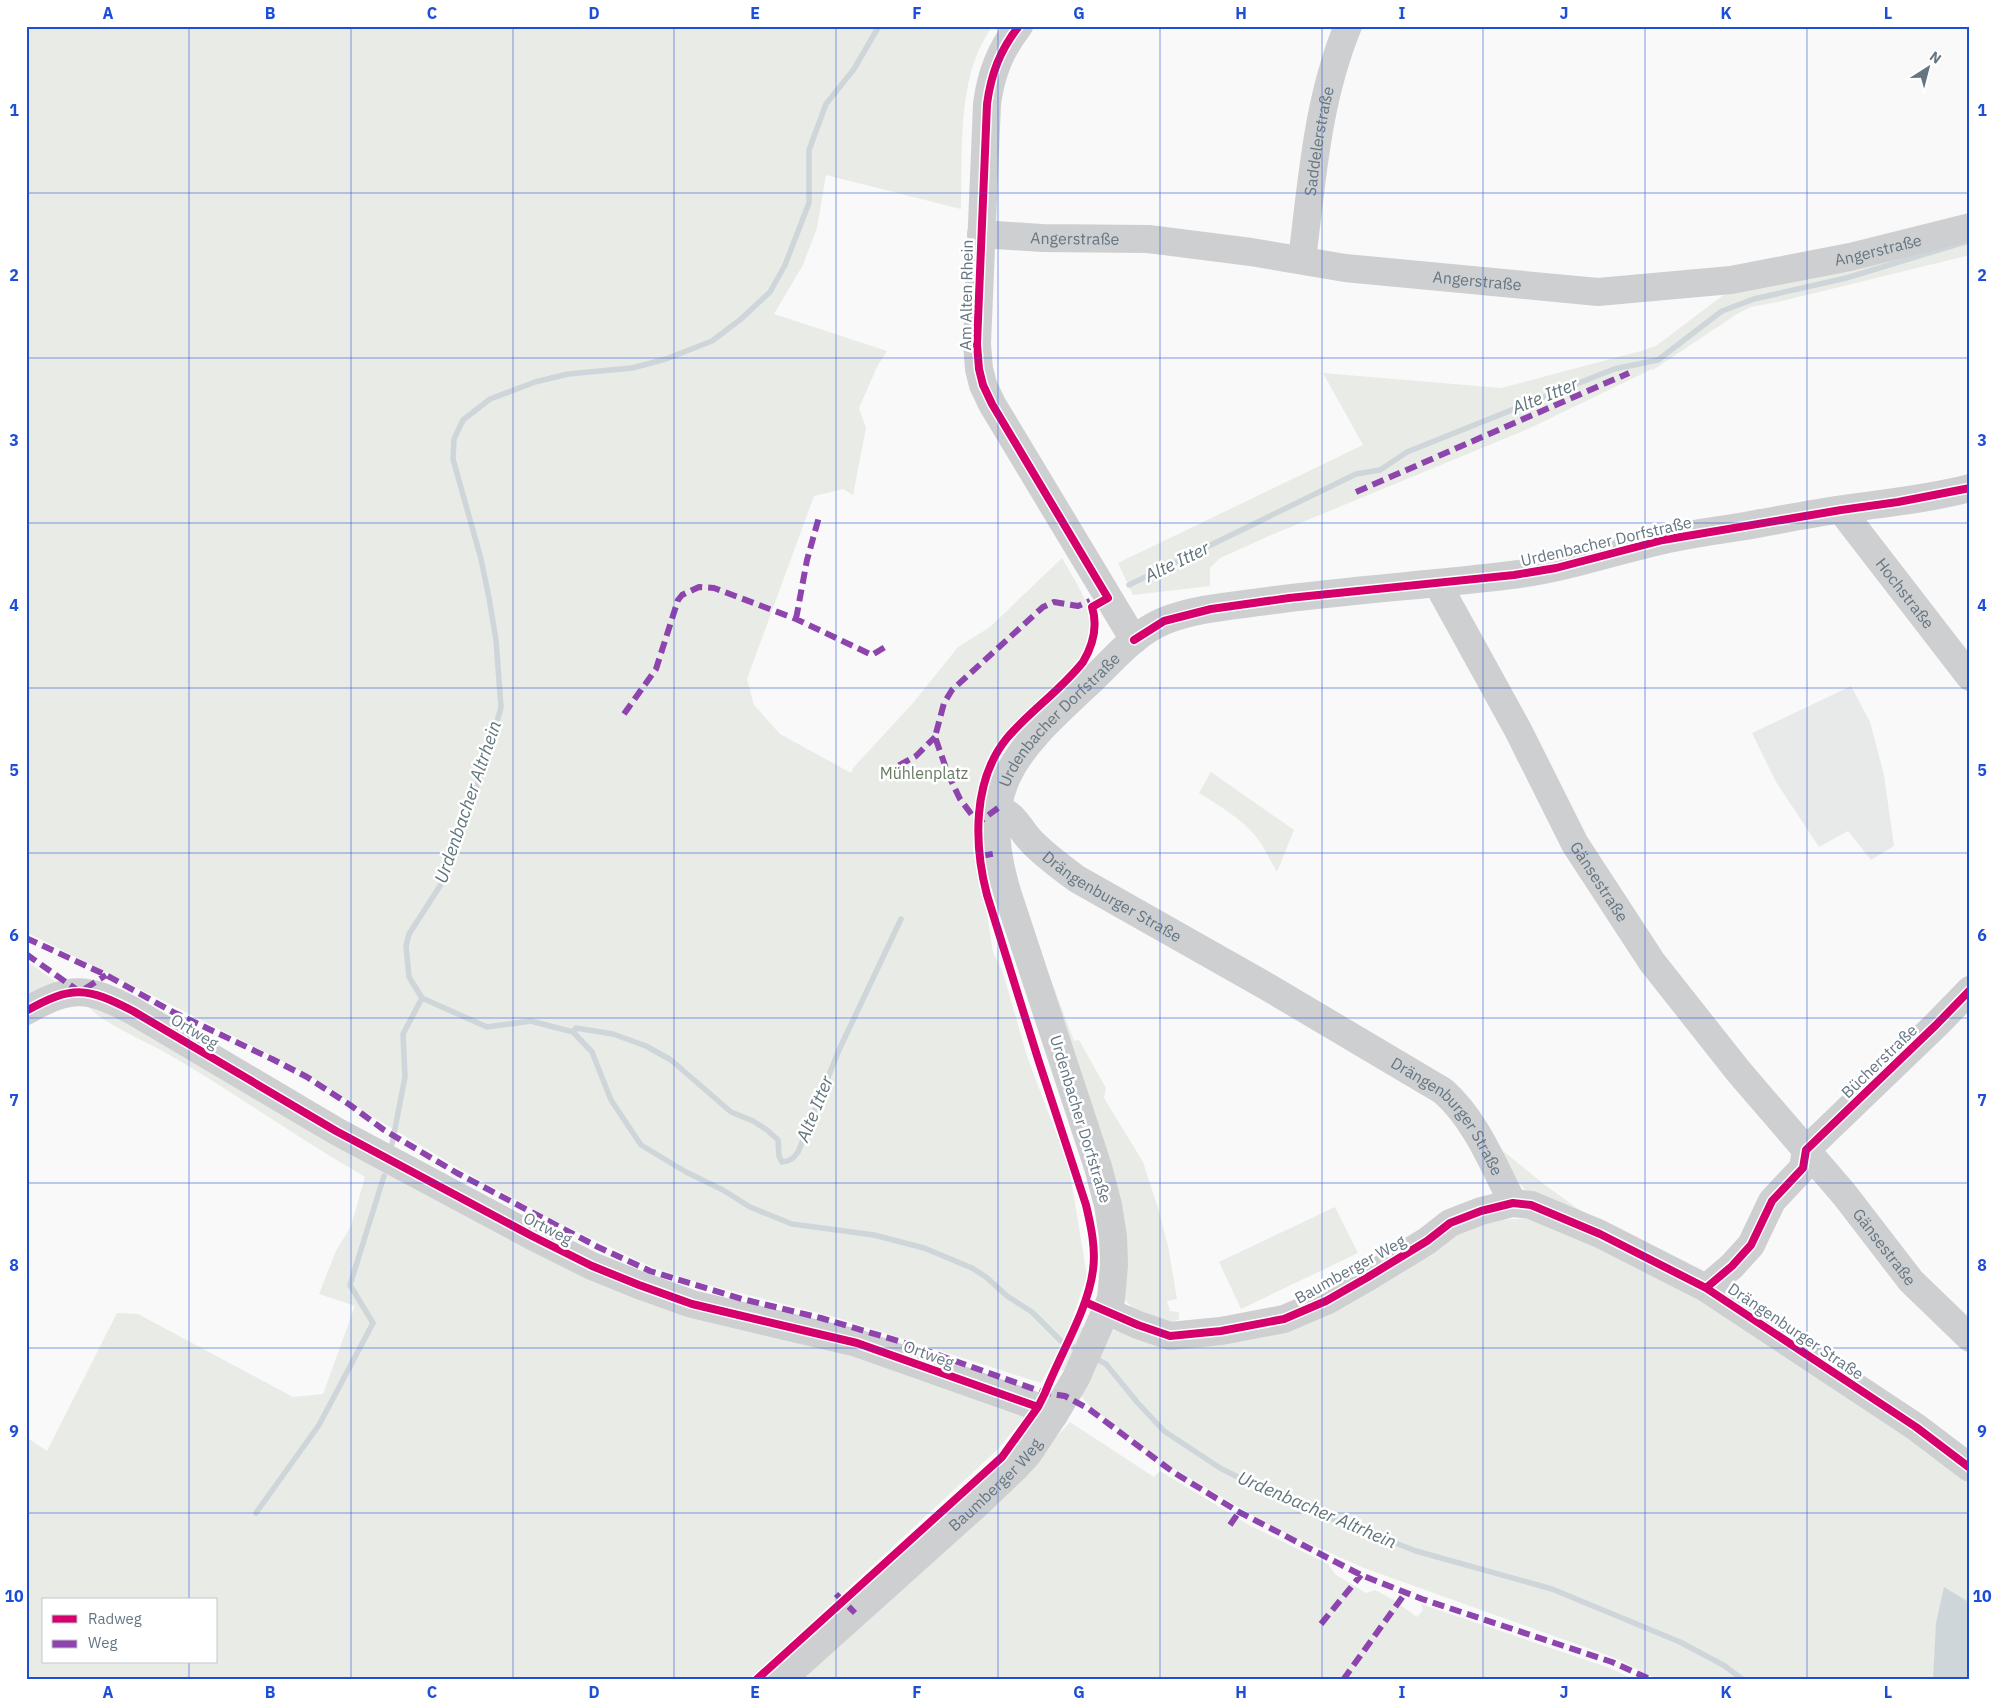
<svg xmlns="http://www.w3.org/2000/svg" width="1996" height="1706" font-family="'IBM Plex Sans',sans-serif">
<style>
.built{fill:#e8e9e9}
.green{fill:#e8ebe6;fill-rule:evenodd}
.water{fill:#ced6d9}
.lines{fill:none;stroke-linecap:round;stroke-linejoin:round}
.stream{stroke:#ced6d9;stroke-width:5.5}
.minor{stroke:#cecfd0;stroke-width:28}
.quiet{stroke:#8e44ad;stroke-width:6;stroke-dasharray:12 6;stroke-linecap:butt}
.cycleway-casing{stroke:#fff;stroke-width:11}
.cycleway{stroke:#d6006c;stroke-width:8}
.grid{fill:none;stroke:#1d4ed8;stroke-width:1;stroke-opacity:0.55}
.labels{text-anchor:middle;stroke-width:5;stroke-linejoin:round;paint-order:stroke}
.street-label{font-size:16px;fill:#657683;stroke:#fff}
.park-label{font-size:16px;fill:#687a64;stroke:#fff}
.water-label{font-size:18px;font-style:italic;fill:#60757c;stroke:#fff}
.neatline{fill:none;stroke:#1d4ed8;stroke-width:2}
.grid-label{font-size:16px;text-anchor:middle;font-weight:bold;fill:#1d4ed8}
</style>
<rect width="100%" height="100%" fill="#f9f9f9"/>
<path class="built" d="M1851,686L1870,722L1884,775L1894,846L1871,860L1848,831L1819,847L1776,782L1752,733Z"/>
<path class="green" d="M26,26H993C956,74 963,151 961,209L826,175L817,228L803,265L774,314L887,351L877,367L859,408L866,428L853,495L843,489L814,496L747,679L754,705L780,734L851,773L853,768L913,703L958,647L990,627L1062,558C1085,599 1107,623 1075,668L1006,736L989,760L982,777L978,794L973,852L984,896L993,952L1002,970L1028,1059L1069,1167L1087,1276L1071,1322L1103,1337L1107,1329L1188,1348L1241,1338L1454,1228L1492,1220L1535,1218L1662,1268L1970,1475V1680H1659L1615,1658L1364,1568L1274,1528L1163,1462L1091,1407L1077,1392L1083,1380L1051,1365L1041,1383L838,1318L697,1282L652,1267L551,1219L460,1169L373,1117L308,1075L273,1056L26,932Z
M1970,235V255L1782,301L1751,307L1737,314L1653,370L1652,369L1528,429L1269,536L1220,558L1210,568V586L1133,595L1118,563L1363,445L1323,373L1501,388L1641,351L1656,346L1730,290Z
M1211,772L1294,830L1277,872C1270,861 1265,848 1257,838C1241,818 1220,806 1199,793Z
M26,961L58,983L26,997Z
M1048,972L1074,1041L1079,1040L1106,1088L1104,1098L1143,1162L1158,1208L1168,1246L1177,1299L1167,1301L1170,1311L1179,1312V1319L1165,1326L1135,1310L1124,1299Z
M84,1002L93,1004L368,1162L803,1339L1029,1412L997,1450L749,1680H26V1437L47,1451L117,1313L138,1314L293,1397L323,1394L355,1306L319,1294L336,1251L351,1226L365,1177C298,1138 235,1093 168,1054C146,1041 98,1022 84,1002ZM44,1600H216V1662H44Z
M1503,1151L1545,1185L1588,1216L1527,1191L1514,1178L1498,1154Z
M1335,1207L1358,1253L1241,1309L1219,1262Z
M1070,1422L1154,1477L1160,1471L1249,1525L1328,1564L1336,1575L1366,1593L1375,1590L1392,1599L1417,1617L1423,1610L1421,1604L1610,1668L1635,1680H797L1048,1446Z"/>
<path class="water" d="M1944,1587L1970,1603V1680H1933L1936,1623Z"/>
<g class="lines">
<path class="stream" d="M879,26L854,69L826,104L809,150V203L785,265L770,292L741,319L712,341L666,359L632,368L568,374L535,382L490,399L463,420L454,439L453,459L481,559L489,598L496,640L501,707L488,755L440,886L409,934L406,946L409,977L422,998L487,1027L531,1021L573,1032L592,1052L611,1100L641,1145L686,1172L723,1190L750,1207L792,1224L874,1235L924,1248L972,1268L986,1277L1007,1296L1032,1312L1061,1341L1079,1350
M1129,585L1356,474L1380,470L1407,452L1614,369L1658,360L1722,311L1754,299L1846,278L1968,241
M573,1032L576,1028L613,1034L646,1046L671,1060L731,1112L753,1121L767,1130L778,1140L779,1156L782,1162C790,1161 793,1159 798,1152L839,1050L901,919
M392,1144L405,1077L403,1034L422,998
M1092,1357L1106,1364L1137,1402L1164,1431L1220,1468L1283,1500L1416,1551L1552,1589L1680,1642L1725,1666L1743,1680
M256,1513L319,1425L373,1323L350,1285L384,1176"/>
<g class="minor">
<path d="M1019,26C1000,50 991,74 987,104L977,344L979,369L983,385L992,404L1134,640"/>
<path id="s1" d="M981,234L1042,238L1148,239L1251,252L1345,268L1598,292L1731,280L1850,257L1970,227"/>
<path id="s2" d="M1302,260C1312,181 1317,101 1348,26"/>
<path id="s3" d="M1841,510L1970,677"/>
<path id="s4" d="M1437,583L1518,730L1575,844L1652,962L1739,1072L1844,1194L1911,1281L1970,1338"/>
<path id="s5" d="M998,808C1018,817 1019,830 1034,844C1047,857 1062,868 1077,879L1266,986L1443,1091C1476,1120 1493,1165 1513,1203"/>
<path d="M26,1011C72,985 87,987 133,1011L336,1131L532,1236L592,1266L639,1285L692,1304L857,1343L1038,1407L1054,1415"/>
<path d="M1706,1288L1732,1266L1751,1245L1772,1201L1803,1168L1806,1150L1936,1025L1970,990"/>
<path d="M1106,1311L1138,1325L1170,1336L1221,1331L1284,1319L1326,1301L1368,1277L1427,1241L1450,1223L1481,1211L1513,1203L1531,1205L1600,1234L1706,1288L1916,1427L1970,1468"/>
<path id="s6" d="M781,1680L975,1506L1017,1466L1028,1454L1054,1415L1076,1378L1111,1299L1114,1265L1113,1237L1108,1205L1098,1167L1008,895C974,785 1017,750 1092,680C1114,659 1135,633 1164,621C1196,608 1233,606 1267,601C1348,590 1430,585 1511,575C1564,569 1613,551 1664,540C1689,534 1714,531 1739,527C1774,521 1808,514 1843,509C1885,503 1928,499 1970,488"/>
</g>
<path class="quiet" d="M1356,492L1629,373
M796,619L807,560L819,517
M624,714L656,669L678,600L682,595L699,587L714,588L796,619L872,655L885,647
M883,774L916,756L935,737
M998,808L978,823L960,799L948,774L935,737L944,703L952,690L1043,607L1054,602L1078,606L1090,601
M981,856L998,853
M26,938L106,975L173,1012L272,1059L307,1077L350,1105L384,1130L457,1173L598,1247L650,1271L742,1299L821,1318L902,1342L1045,1393L1065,1396L1089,1409L1173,1472L1239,1512L1361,1575L1422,1599L1612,1662L1652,1680
M26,954L80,992L106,975
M1230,1525L1239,1512
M836,1594L855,1613
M1321,1624L1361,1575
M1343,1680L1406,1592"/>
<defs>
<path id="cycleway" d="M1134,640L1164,621L1211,609L1289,598L1514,575L1556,568L1663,540L1841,510L1898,502L1970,488
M26,1011C72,985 87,987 133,1011L336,1131L532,1236L592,1266L639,1285L692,1304L857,1343L1038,1407
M1706,1288L1732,1266L1751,1245L1772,1201L1803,1168L1806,1150L1936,1025L1970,990
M1085,1302L1138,1325L1170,1336L1221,1331L1284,1319L1326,1301L1368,1277L1427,1241L1450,1223L1481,1211L1513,1203L1531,1205L1600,1234L1706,1288L1916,1427L1970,1468
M756,1680L1002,1457L1038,1407L1045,1393C1060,1354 1088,1310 1093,1270C1096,1249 1091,1226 1086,1205L1039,1062L987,895C974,845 972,781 1007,738C1030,711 1061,690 1083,662C1093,645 1098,626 1092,607L1108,598L992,404L983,385L979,369L977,344L987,104C991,74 1000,50 1019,26"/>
</defs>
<use href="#cycleway" class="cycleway-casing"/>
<use href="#cycleway" class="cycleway"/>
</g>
<path class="grid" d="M189,26V1600M351,26V1680M513,26V1680M674,26V1680M836,26V1680M998,26V1680M1160,26V1680M1322,26V1680M1483,26V1680M1645,26V1680M1807,26V1680M26,193H1970M26,358H1970M26,523H1970M26,688H1970M26,853H1970M26,1018H1970M26,1183H1970M26,1348H1970M26,1513H1970M189,1662V1680"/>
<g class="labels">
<g class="street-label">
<text dy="6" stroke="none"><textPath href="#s2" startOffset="120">Saddelerstraße</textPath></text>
<text dy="6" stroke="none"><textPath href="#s1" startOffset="94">Angerstraße</textPath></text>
<text dy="6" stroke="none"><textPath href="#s1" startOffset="904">Angerstraße</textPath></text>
<text dy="6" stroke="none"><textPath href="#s1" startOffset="499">Angerstraße</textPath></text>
<text transform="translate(966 295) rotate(-89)" y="6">Am Alten Rhein</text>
<text transform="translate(1606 541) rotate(-13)" y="6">Urdenbacher Dorfstraße</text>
<text dy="6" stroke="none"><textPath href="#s3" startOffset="105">Hochstraße</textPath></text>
<text dy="6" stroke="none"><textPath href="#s6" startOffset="1130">Urdenbacher Dorfstraße</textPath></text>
<text dy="6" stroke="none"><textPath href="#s4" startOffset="340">Gänsestraße</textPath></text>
<text dy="6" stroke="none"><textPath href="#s5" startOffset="146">Drängenburger Straße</textPath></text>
<text transform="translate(195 1031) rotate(31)" y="6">Ortweg</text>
<text transform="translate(1879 1061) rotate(-44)" y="6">Bücherstraße</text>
<text transform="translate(1081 1119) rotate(73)" y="6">Urdenbacher Dorfstraße</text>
<text dy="6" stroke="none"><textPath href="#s5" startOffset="551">Drängenburger Straße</textPath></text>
<text transform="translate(548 1228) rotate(27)" y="6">Ortweg</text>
<text dy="6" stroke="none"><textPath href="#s4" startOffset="804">Gänsestraße</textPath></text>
<text transform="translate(1350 1269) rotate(-29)" y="6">Baumberger Weg</text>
<text transform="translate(1796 1331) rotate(34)" y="6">Drängenburger Straße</text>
<text transform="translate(929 1354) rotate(20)" y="6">Ortweg</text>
<text dy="6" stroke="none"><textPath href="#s6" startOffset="290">Baumberger Weg</textPath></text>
</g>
<g class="park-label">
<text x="924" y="779">Mühlenplatz</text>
</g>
<g class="water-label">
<text transform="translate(1545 396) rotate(-22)" y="6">Alte Itter</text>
<text transform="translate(1177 562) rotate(-26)" y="6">Alte Itter</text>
<text transform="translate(468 802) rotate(-71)" y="6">Urdenbacher Altrhein</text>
<text transform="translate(815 1109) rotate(-68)" y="6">Alte Itter</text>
<text transform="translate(1317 1510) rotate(23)" y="6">Urdenbacher Altrhein</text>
</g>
</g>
<rect width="1996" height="1706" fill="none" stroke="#ffffff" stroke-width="55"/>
<rect x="42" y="1598" width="175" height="65" fill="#ffffff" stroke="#c1c8cd"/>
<rect x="52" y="1615" width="25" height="8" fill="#d6006c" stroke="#c1c8cd"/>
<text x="88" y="1624" font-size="15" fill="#657683">Radweg</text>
<rect x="52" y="1640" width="25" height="8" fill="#8e44ad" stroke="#c1c8cd"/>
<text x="88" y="1648" font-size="15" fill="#657683">Weg</text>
<g transform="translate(1928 68) rotate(36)" stroke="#ffffff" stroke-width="4" paint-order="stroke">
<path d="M0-4L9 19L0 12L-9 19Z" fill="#657683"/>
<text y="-8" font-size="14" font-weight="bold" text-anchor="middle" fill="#657683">N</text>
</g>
<rect x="28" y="28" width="1940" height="1650" class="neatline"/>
<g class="grid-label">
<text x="108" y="19">A</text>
<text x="270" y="19">B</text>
<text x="432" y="19">C</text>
<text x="594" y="19">D</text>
<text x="755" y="19">E</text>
<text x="917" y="19">F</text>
<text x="1079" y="19">G</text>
<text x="1241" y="19">H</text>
<text x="1402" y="19">I</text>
<text x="1564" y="19">J</text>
<text x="1726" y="19">K</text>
<text x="1888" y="19">L</text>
<text x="14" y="116">1</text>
<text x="1982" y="116">1</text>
<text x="14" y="281">2</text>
<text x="1982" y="281">2</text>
<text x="14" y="446">3</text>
<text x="1982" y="446">3</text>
<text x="14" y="611">4</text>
<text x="1982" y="611">4</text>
<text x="14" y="776">5</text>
<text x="1982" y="776">5</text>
<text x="14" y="941">6</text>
<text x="1982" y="941">6</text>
<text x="14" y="1106">7</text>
<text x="1982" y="1106">7</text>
<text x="14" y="1271">8</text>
<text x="1982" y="1271">8</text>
<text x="14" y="1437">9</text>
<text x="1982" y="1437">9</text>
<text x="14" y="1602">10</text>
<text x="1982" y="1602">10</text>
<text x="108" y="1698">A</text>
<text x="270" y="1698">B</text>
<text x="432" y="1698">C</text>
<text x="594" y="1698">D</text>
<text x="755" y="1698">E</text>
<text x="917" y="1698">F</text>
<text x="1079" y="1698">G</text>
<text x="1241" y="1698">H</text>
<text x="1402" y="1698">I</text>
<text x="1564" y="1698">J</text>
<text x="1726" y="1698">K</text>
<text x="1888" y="1698">L</text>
</g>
</svg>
